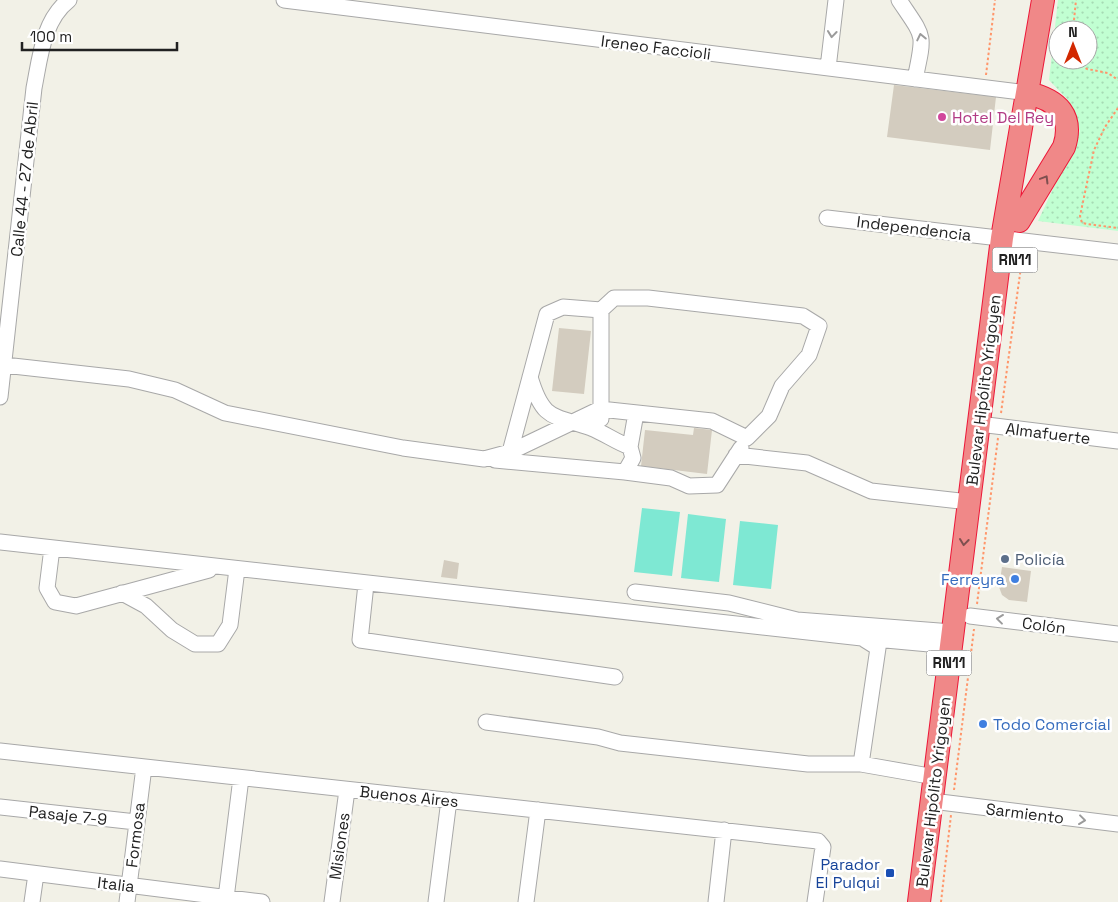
<svg xmlns="http://www.w3.org/2000/svg" width="1118" height="902" font-family="'Space Grotesk',sans-serif">
<style>
.park{fill:url(#park-dots);fill-rule:evenodd}
.pitch{fill:#7ee8d3}
.building{fill:#d3ccbf}
.lines{fill:none;stroke-linecap:round;stroke-linejoin:round}
.minor-casing{stroke:#a8a8a8;stroke-width:17}
.highway-casing{stroke:#ed1738;stroke-width:24}
.path{stroke:#ff966b;stroke-width:2;stroke-dasharray:2.5 2.5;stroke-linecap:butt}
.minor{stroke:#fff;stroke-width:15}
.highway{stroke:#f08888;stroke-width:22}
.oneway{stroke:#9b9b9b}
.oneway2{stroke:#7e4f4f}
.hotel-dot{fill:#d1479c;stroke:#fff;stroke-width:2}
.service-dot{fill:#5c6f8a;stroke:#fff;stroke-width:2}
.shop-dot{fill:#3f7fe0;stroke:#fff;stroke-width:2}
.transit-dot{fill:#1a4fb4;stroke:#fff;stroke-width:2}
.labels{text-anchor:middle;stroke-width:5;stroke-linejoin:round;paint-order:stroke}
.shield{fill:#fff;stroke:#646464;stroke-width:1}
.shield-label{font-size:15px;font-weight:bold;fill:#212121}
.street-label{font-size:16px;fill:#212121;stroke:#fff}
.hotel-label{font-size:16px;fill:#b23c85;stroke:#fff;text-anchor:start}
.service-label{font-size:16px;fill:#4e5e75;stroke:#fff;text-anchor:start}
.shop-label{font-size:16px;fill:#366cbe;stroke:#fff;text-anchor:end}
.transit-label{font-size:16px;fill:#164399;stroke:#fff;text-anchor:end}
</style>
<defs>
<pattern id="park-dots" width="8" height="8" patternUnits="userSpaceOnUse" patternTransform="scale(1.25)"><rect width="8" height="8" fill="#c1ffd2"/><path d="M2 2h.1M6 6h.1" fill="none" stroke="#a6dab4" stroke-width="1.8" stroke-linecap="round"/></pattern>
</defs>
<rect width="100%" height="100%" fill="#f2f1e7"/>
<path class="park" d="M1058,0H1118V231L1038,221L1080,131L1068,100L1049,80ZM1058,30H1088V60H1058Z"/>
<path class="pitch" d="M642,508L680,512L672,576L634,572Z
M688,514L726,519L719,582L681,578Z
M740,521L778,525L771,589L733,585Z"/>
<path class="building" d="M894,85L996,97L990,150L887,137Z
M559,328L591,331L584,394L552,391Z
M694,428L712,430L707,474L641,466L645,430L693,435Z
M444,560L459,563L457,579L441,577Z
M1002,567L1031,571L1027,602L1009,600L1002,595L999,587Z"/>
<g class="lines">
<defs>
<path id="minor" d="M284,0L1028,93
M899,0C925,39 925,32 915,79
M828,68L836,0
M827,218L1118,252
M4,365L129,379L175,390L225,413L403,448L484,459L510,452L600,409L712,421L747,438L769,416L782,386L809,355L819,326L803,316L648,298H614L601,310L563,307L547,314L510,452
M0,397L34,88C40,58 43,20 69,0
M601,419V310
M979,424L1118,441
M630,447L636,413
M736,455L807,463L871,491L969,502
M495,460L625,472L633,458L630,447C616,442 604,433 591,428C553,415 543,421 530,377
M625,472L671,478L689,486L717,485L741,448
M0,542L862,638L878,648L861,764H808L620,743L598,737L486,722
M52,548L47,588L55,602L76,606L209,570
M366,584L360,640L615,677
M635,592L729,603L797,620L952,632
M122,593L146,606L172,630L195,644H218L230,625L237,569
M970,616L1118,634
M864,638L951,646
M0,751L818,841L823,847L815,902
M861,764L935,777
M932,801L1118,824
M0,807L136,822
M0,869L262,902
M226,898L241,778
M32,902L36,874
M127,902L144,767
M332,902L347,790
M436,902L449,800
M526,902L538,810
M716,902L724,830"/>
<path id="highway" d="M1019,221L1064,147C1074,116 1058,100 1028,93
M919,902L1002,238L1043,0"/>
</defs>
<use href="#minor" class="minor-casing"/>
<use href="#highway" class="highway-casing"/>
<path class="path" d="M1073,30L1076,0
M1073,60L1087,69L1108,73L1118,80
M986,75L995,0
M1118,108L1105,127L1094,150L1080,216L1082,223L1087,224L1118,228
M1001,413L1023,252
M977,604L998,438
M954,790L974,629
M941,902L951,815"/>
<use href="#minor" class="minor"/>
<use href="#highway" class="highway"/>
</g>
<defs><path id="oneway-chevron" d="M-2-3.5L2.5 0L-2 3.5" fill="none" stroke-width="1.6" stroke-linecap="round" stroke-linejoin="round" transform="scale(1.25)"/></defs>
<g class="oneway">
<use href="#oneway-chevron" transform="translate(832 34) rotate(96)"/>
<use href="#oneway-chevron" transform="translate(921 37) rotate(-102)"/>
<use href="#oneway-chevron" transform="translate(1000 619) rotate(-173)"/>
<use href="#oneway-chevron" transform="translate(1082 820) rotate(7)"/>
</g>
<g class="oneway2">
<use href="#oneway-chevron" transform="translate(1045 179) rotate(-59)"/>
<use href="#oneway-chevron" transform="translate(964 542) rotate(97)"/>
</g>
<circle class="hotel-dot" cx="942" cy="117" r="5"/>
<circle class="service-dot" cx="1005" cy="559" r="5"/>
<g class="shop-dot">
<circle cx="1015" cy="579" r="5"/>
<circle cx="983" cy="724" r="5"/>
</g>
<rect class="transit-dot" x="885" y="868" width="10" height="10" rx="2.5"/>
<g class="labels">
<g class="shield">
<rect x="992.5" y="247.5" width="45" height="25" rx="4"/>
<rect x="926.5" y="650.5" width="45" height="25" rx="4"/>
</g>
<g class="shield-label">
<text x="1015" y="265">RN11</text>
<text x="949" y="668">RN11</text>
</g>
<g class="street-label">
<text transform="translate(656 47) rotate(7)" y="6">Ireneo Faccioli</text>
<text transform="translate(24 179) rotate(-84)" y="6">Calle 44 - 27 de Abril</text>
<text transform="translate(914 228) rotate(7)" y="6">Independencia</text>
<text transform="translate(983 390) rotate(-83)" y="6">Bulevar Hipólito Yrigoyen</text>
<text transform="translate(1048 433) rotate(7)" y="6">Almafuerte</text>
<text transform="translate(1044 625) rotate(7)" y="6">Colón</text>
<text transform="translate(933 792) rotate(-83)" y="6">Bulevar Hipólito Yrigoyen</text>
<text transform="translate(409 796) rotate(6)" y="6">Buenos Aires</text>
<text transform="translate(1025 813) rotate(7)" y="6">Sarmiento</text>
<text transform="translate(68 815) rotate(6)" y="6">Pasaje 7-9</text>
<text transform="translate(135 835) rotate(-83)" y="6">Formosa</text>
<text transform="translate(339 846) rotate(-82)" y="6">Misiones</text>
<text transform="translate(116 884) rotate(7)" y="6">Italia</text>
</g>
<g class="hotel-label">
<text x="952" y="123">Hotel Del Rey</text>
</g>
<g class="service-label">
<text x="1015" y="565">Policía</text>
</g>
<g class="shop-label">
<text x="1005" y="585">Ferreyra</text>
<text x="993" y="730" text-anchor="start">Todo Comercial</text>
</g>
<g class="transit-label">
<text x="880" y="870">Parador<tspan x="880" dy="18">El Pulqui</tspan></text>
</g>
</g>
<g transform="translate(1073 45)"><circle r="24" fill="#ffffff" stroke="#a6a6a6"/>
<path d="M0-4L9 19L0 12L-9 19Z" fill="#d22800"/>
<text y="-8" font-size="14" font-weight="bold" text-anchor="middle" fill="#212121">N</text>
</g>
<path d="M22 42v8h155v-8" fill="none" stroke="#212121" stroke-width="2.5"/>
<text x="30" y="42" font-size="15" fill="#212121" stroke="#ffffff" stroke-width="4" paint-order="stroke">100 m</text>
</svg>
